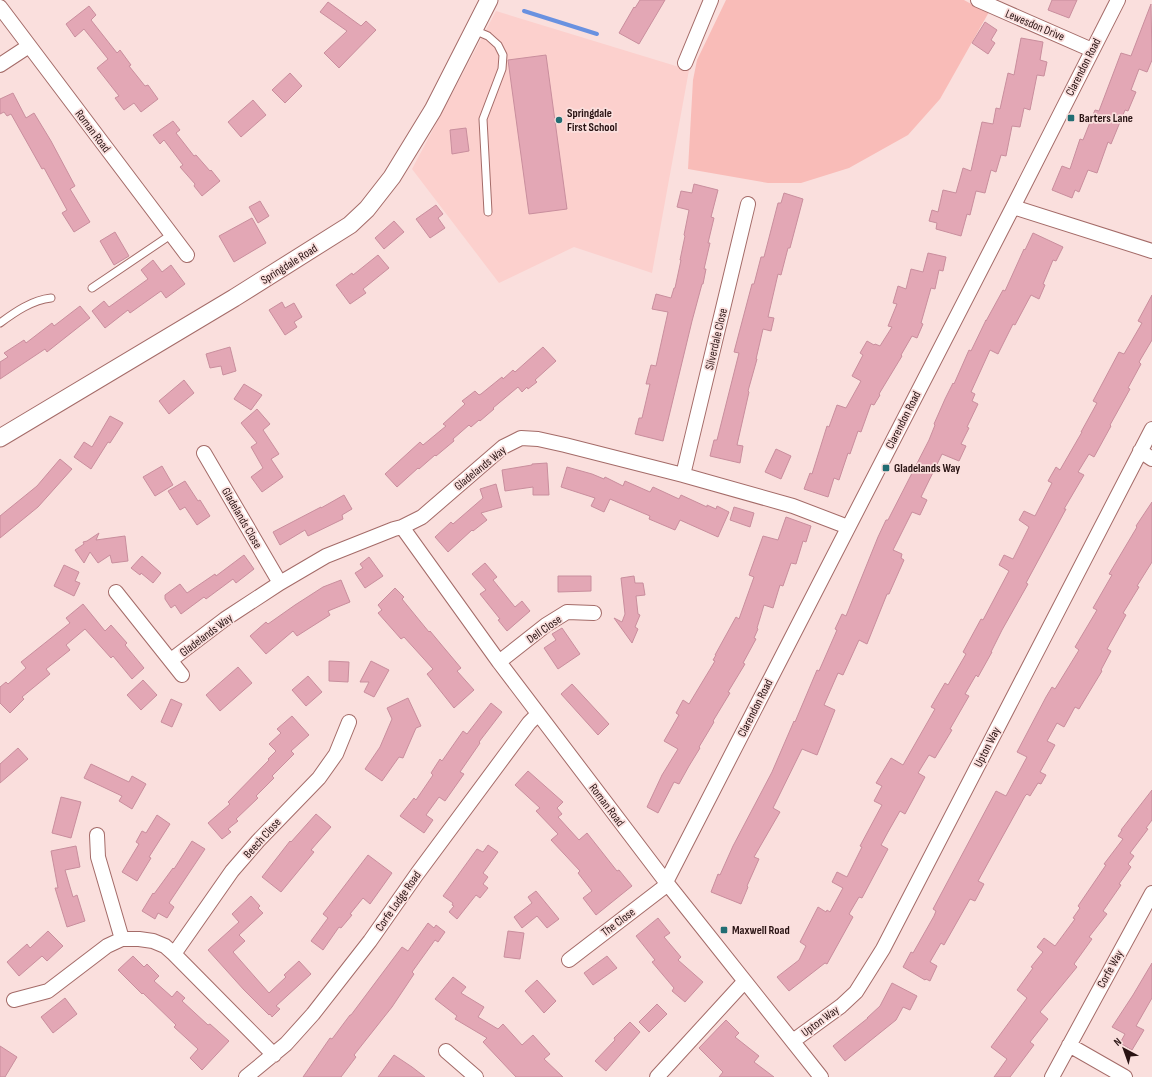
<svg xmlns="http://www.w3.org/2000/svg" width="1152" height="1077" font-family="'Sofia Sans Condensed',sans-serif">
<style>
.built{fill:#fcd0cd}
.green{fill:#f9bcb8}
.lines{fill:none;stroke-linecap:round;stroke-linejoin:round}
.stream{stroke:#6991e0;stroke-width:4}
.building{fill:#e3a7b5;stroke:#c98e9d}
.service-casing{stroke:#a46b68;stroke-width:9}
.minor-casing{stroke:#a46b68;stroke-width:16}
.tertiary-casing{stroke:#a46b68;stroke-width:19}
.service{stroke:#fff;stroke-width:7}
.minor{stroke:#fff;stroke-width:14}
.tertiary{stroke:#fff;stroke-width:17}
.poi-dot{fill:#226d73;stroke:#fadfdd;stroke-width:1.5}
.labels{text-anchor:middle;stroke-width:3.5;stroke-linejoin:round;paint-order:stroke}
.street-label{font-size:12px;fill:#291313;stroke:#fadfdd}
.poi-label{font-size:12px;font-weight:bold;fill:#291313;stroke:#fadfdd;text-anchor:start}
</style>
<rect width="100%" height="100%" fill="#fadfdd"/>
<path class="built" d="M496,11L689,70L652,273L574,247L499,283L412,169Z"/>
<path class="green" d="M726,0H964L973,5L989,12L940,99L908,135L849,168L801,183H768L688,169L693,80L697,60Z"/>
<g class="lines">
<path class="stream" d="M524,11L597,34"/>
</g>
<path class="building" d="M640,0H665L639,44L619,33L634,7L635,8Z
M1052,0H1077L1069,18L1048,10Z
M328,2L361,26L366,21L376,30L339,68L324,53L347,31L320,12Z
M1151,4L1152,60L1147,72L1139,69L1131,90L1136,92L1128,111L1125,110L1111,144L1108,142L1097,173L1088,170L1079,192L1075,190L1072,198L1052,190L1062,166L1070,169L1080,139L1083,140L1095,110L1099,111L1121,53L1131,56Z
M89,6L96,15L91,20L117,53L120,50L131,65L129,66L145,86L148,85L158,99L141,112L134,103L124,110L115,98L119,96L97,68L108,59L84,29L75,37L66,24Z
M985,22L997,30L991,40L995,43L988,54L972,43Z
M1021,38L1043,42L1040,60L1047,62L1044,76L1037,75L1030,110L1024,108L1020,127L1012,126L1006,156L1001,155L996,172L991,170L985,193L976,191L970,215L967,214L961,236L936,229L937,223L929,221L932,210L938,212L943,190L956,193L963,168L971,171L982,122L993,124L996,108L1000,109L1008,73L1014,75Z
M546,55L567,209L529,214L508,60Z
M290,73L302,86L285,103L272,90Z
M13,93L26,118L34,113L51,141L75,186L70,189L90,222L74,232L62,213L67,210L44,168L42,169L11,114L7,116L4,112L0,114V99Z
M253,100L266,115L241,137L228,122Z
M173,121L180,130L176,133L194,156L196,155L210,171L211,170L220,181L202,196L194,186L195,184L180,167L183,165L164,140L160,144L153,135Z
M466,128L469,151L452,154L450,130Z
M694,184L718,190L711,217L714,218L708,243H710L704,269H706L703,284H702L692,321L663,441L635,434L639,418H642L650,384H646L651,365L656,366L668,312L652,309L656,294L671,298L674,288H675L681,260H680L685,236L684,235L689,210L677,207L681,191L692,193Z
M784,193L803,199L790,248H788L781,275L778,274L768,317L774,318L771,331L763,329L756,359H757L748,391L749,392L737,445L743,446L740,463L710,456L714,440H717L739,353L734,352L752,284H754L761,257H764L778,203H781Z
M260,201L269,216L258,223L249,207Z
M436,205L443,214L438,218L445,228L430,238L416,219Z
M252,218L266,243L234,262L219,236Z
M394,221L404,232L384,249L375,238Z
M115,232L129,256L114,265L100,241Z
M1033,233L1063,247L1056,261L1053,260L1043,284L1045,285L1039,299L1031,295L1015,325L1013,324L998,354L990,350L971,392L975,394L972,401L978,404L967,427L969,428L961,444L966,446L959,461L942,454L921,497L927,500L920,515L912,512L893,550L902,554L901,558L904,560L889,594H887L867,644L859,640L843,675L838,673L824,705L835,710L817,755L802,749L773,808L780,812L754,857L759,859L747,886L748,887L741,904L711,892L718,874L720,875L733,846L772,772L794,721L795,722L817,670L819,671L837,630L835,629L842,614L846,616L878,537L886,520H888L929,440L935,425L934,424L945,399L953,383L954,384L969,350L971,351L986,320V321L1003,290L1005,291L1024,249L1025,250Z
M928,253L946,257L943,271L939,270L935,289L931,288L921,323L923,324L917,338L912,336L901,355L902,356L879,394L880,395L874,405L871,404L861,432L858,431L850,454L848,453L839,480L834,478L828,497L804,489L810,473L812,474L827,426L829,427L837,405L846,408L861,381L852,376L863,355L860,353L867,341L874,345L875,344L880,346L892,327L888,326L897,304L893,303L898,286L906,289L911,269L923,272Z
M378,255L389,268L363,289L366,293L350,304L336,285L352,273L353,275Z
M153,260L162,272L171,265L185,284L166,298L161,291L130,313L128,310L105,328L92,311L104,301L109,307L148,279L141,270Z
M1152,295V340L1139,362L1141,364L1128,388L1130,389L1110,425L1111,426L1094,457L1089,454L1078,472L1084,475L1064,509H1066L1026,583L1028,584L1002,630L991,652H992L978,677L976,675L965,694L969,696L950,729L952,730L935,758L929,755L918,773L925,777L905,814L900,811L888,832L881,845L888,849L862,898L859,897L849,914L853,917L827,964L825,963L789,991L777,977L799,960L806,946L800,942L818,907L826,912L827,910L830,912L843,888L832,882L837,872L847,877L862,847L860,846L882,805L874,801L882,786L876,783L891,758L903,765L935,709L931,707L945,683L948,685L966,654L963,652L981,619L983,620L1009,571L999,565L1004,555L1013,559L1029,527L1019,520L1024,511L1035,516L1052,483L1048,481L1056,467L1060,470L1082,432H1081L1097,403L1093,401L1119,352L1124,354L1142,323L1138,321Z
M282,302L285,308L294,303L302,317L294,322L297,327L285,335L269,310Z
M80,306L90,318L47,352L45,349L0,379V362L8,357L4,353L24,340L26,343L52,323L54,326Z
M230,347L236,371L223,375L221,366L210,368L206,354Z
M543,347L556,361L535,380L537,382L528,389L527,387L522,392L518,387L493,408L494,409L480,421L479,420L471,427L469,425L453,439L454,441L436,456L435,455L419,469L418,468L397,487L385,474L420,442L423,445L446,426L443,424L465,404L462,401L475,391L479,395L481,394L502,377L503,379L513,370L515,372Z
M184,380L194,393L169,414L159,401Z
M244,384L262,395L251,410L234,399Z
M257,409L270,424L263,430L279,454L271,459L283,477L262,492L251,477L263,468L251,447L257,443L241,423Z
M110,416L123,423L110,443L108,442L91,469L74,457L84,442L92,447Z
M776,449L791,456L781,479L765,472Z
M60,459L72,469L38,507L0,538V516L37,486Z
M547,463L549,495H533V487L505,491L502,470L532,465V464Z
M162,466L173,485L155,496L143,477Z
M567,467L592,474L604,479L605,477L623,486L625,481L650,492L653,487L679,499L681,495L707,507V505L716,509L717,506L729,512L718,537L680,520L675,530L649,519L650,516L610,499L604,512L591,506L595,498L561,487Z
M185,481L198,501L200,500L210,516L197,525L185,507L180,510L168,491Z
M496,484L502,507L481,513L487,520L473,531L472,530L448,552L435,537L451,522L453,524L483,498L480,489Z
M344,495L352,509L342,515L343,519L308,536L305,530L280,545L273,532L321,507V508Z
M1152,502V562L1137,586L1139,587L1123,613L1126,615L1107,649L1111,651L1101,670L1102,671L1079,709L1075,707L1064,727L1057,723L1047,741L1055,745L1040,772L1046,775L1041,784L1038,783L1030,796L1027,794L1025,796L978,881L984,884L975,901L970,899L944,945L941,943L930,962L937,966L930,981L926,979L925,980L903,967L911,952L913,953L934,916L936,911L933,909L996,791L1006,796L1027,757L1017,752L1046,697L1052,687L1055,689L1079,650L1075,647L1097,610L1093,608L1112,575L1109,574L1137,527L1136,526Z
M734,507L754,513L750,527L730,520Z
M786,517L811,526L806,542L803,541L796,564L791,563L783,586L780,585L773,608L764,605L757,628L758,629L754,638L756,639L743,663L745,664L728,692L730,693L713,721L714,722L699,747L700,748L689,766L679,784L674,782L658,813L647,807L662,775L678,749L664,741L679,715L676,713L683,700L689,704L715,661L713,660L716,655H715L736,617L739,619L754,577L749,575L763,536L778,540Z
M99,533L96,540L125,536L128,561L112,563L110,555L98,563L90,552L84,563L75,550L84,544L83,542L87,541Z
M244,555L254,569L236,583L233,579L206,599L204,597L181,614L175,605L171,608L165,599V595L180,584L187,593L215,574L216,576Z
M142,556L161,573L153,583L141,573L140,575L131,568Z
M369,557L383,576L365,588L355,573L363,568L360,564Z
M485,563L497,577L493,580L515,607L522,601L530,611L507,631L498,620L500,619L480,594L486,590L472,574Z
M64,565L79,572L75,581L80,583L74,596L54,586Z
M558,576H591V591L558,592Z
M634,576L635,583H643L645,595L636,596L638,614L640,615L635,627L638,629L632,643L614,618L622,622L625,614L621,578Z
M341,580L350,602L328,611L330,615L297,636L293,631L266,654L250,636L266,622L268,624L295,605L323,587Z
M395,588L404,597L402,599L429,632L430,631L445,649L461,668L457,671L474,690L454,708L427,674L433,669L404,637L401,639L378,613L382,610L378,605Z
M83,604L105,631L111,625L127,643L125,645L144,668L132,679L113,656L111,658L85,629L66,645L70,650L46,669L50,674L22,697L24,699L10,713L0,703V687L6,682L8,684L26,668L21,662L70,623L66,618Z
M562,628L580,654L558,669L544,648L556,640L552,634Z
M329,661L349,662L348,682L329,681Z
M371,661L389,670L374,697L364,692L369,682H360Z
M238,667L252,683L220,711L206,695Z
M308,676L322,692L306,706L292,690Z
M143,680L157,695L141,710L127,695Z
M572,684L609,724L598,735L561,694Z
M408,698L421,726L416,728L403,758L399,757L382,781L365,769L380,747L392,719L387,708Z
M171,699L182,704L172,727L161,722Z
M491,703L502,712L479,742L480,743L460,772L464,774L445,801L439,797L426,815L433,820L424,833L400,816L414,798L416,800L433,775L431,773L440,759L442,761L463,731L467,734Z
M292,716L309,735L291,751L294,754L272,776L274,778L256,796L258,798L236,819L238,821L228,829L231,832L222,839L208,823L230,804L228,802L269,760L268,759L276,751L269,744L281,733L277,729Z
M18,748L28,759L0,783V764Z
M91,764L129,782L132,776L146,784L132,809L119,801L122,796L84,778Z
M528,771L563,802L557,808L562,814L558,817L579,840L587,833L617,871L619,870L632,886L596,915L583,898L592,891L578,873L580,871L551,840L558,834L536,811L540,808L515,785Z
M1152,790V820L1146,828L1148,829L1130,853L1134,856L1128,864L1131,867L1119,884L1121,885L1103,911L1107,914L1089,937L1092,939L1074,964L1077,967L1040,1012L1048,1019L1030,1042L1034,1045L1010,1077H994L1007,1059L991,1047L1027,998L1017,990L1033,968L1031,967L1043,952L1037,947L1044,938L1055,946L1075,919L1073,918L1080,908L1078,906L1106,865L1104,864L1123,839L1118,836L1122,830H1121Z
M61,797L81,802L71,838L52,833Z
M316,814L331,827L311,850L314,852L281,892L262,877L290,841L291,842Z
M157,815L170,824L149,857L151,858L137,881L122,872L139,844L136,842L142,831L146,833Z
M192,841L205,849L169,903L174,907L167,918L158,913L155,919L142,911L153,893L154,894L173,868L174,869Z
M488,845L498,852L483,873L488,877L483,884L488,888L480,898L476,895L457,919L449,912L454,906L452,905L453,903L443,896L477,849L483,852Z
M76,846L80,867L65,870L73,897L77,895L85,921L67,927L55,888H58L51,851Z
M368,855L392,873L370,904L363,898L350,914L352,915L341,928L339,927L323,950L311,941L328,918L323,914Z
M536,891L559,919L547,928L537,916L522,928L514,917L532,903L528,897Z
M251,896L260,906L258,908L263,913L239,935L245,941L233,952L269,993L286,977L284,975L299,961L311,974L276,1006L280,1009L272,1017L270,1014L269,1015L244,990L208,950L239,922L232,914Z
M658,918L670,933L664,937L681,957L678,960L703,982L685,1002L672,991L674,988L652,962L655,960L636,936Z
M428,923L434,928L436,925L445,932L438,942L435,940L412,972L414,974L392,1007L354,1055L356,1057L341,1077H303L330,1038L332,1039L350,1015H351L402,947L408,951Z
M48,931L63,946L47,961L42,956L19,976L7,962L27,944L30,948Z
M508,931L524,933L520,959L504,957Z
M133,956L144,967L147,964L159,976L154,981L172,997L177,991L185,998L182,1001L208,1025L210,1024L229,1041L202,1070L190,1058L198,1049L174,1027L176,1025L143,993L142,994L118,970Z
M607,956L617,968L593,985L584,973Z
M1152,963V998L1136,1026L1144,1030L1132,1050L1120,1043L1125,1034L1112,1027L1133,995Z
M453,977L466,987L461,993L484,1007L478,1017L498,1029L503,1024L522,1045L533,1035L550,1054L544,1059L563,1077H516L483,1042L487,1038L455,1019L457,1016L435,999Z
M537,980L556,1001L544,1013L525,991Z
M892,983L917,996L910,1010L903,1007L896,1020L845,1061L833,1046L868,1018H867L880,1006Z
M65,998L77,1014L53,1033L41,1017Z
M657,1004L667,1014L649,1032L639,1022Z
M726,1020L739,1033L735,1037L759,1056L754,1062L774,1077H719L723,1072L699,1048Z
M630,1022L640,1032L606,1071L595,1061L615,1040L614,1038Z
M0,1046L17,1057L5,1077H0Z
M394,1055L412,1067L425,1077H378Z"/>
<g class="lines">
<defs>
<path id="service" d="M474,30L488,36L498,45L503,55L502,69L483,119L488,212
M92,288L172,234
M0,323C15,312 32,300 51,298"/>
<path id="minor" d="M978,0L1092,50
M0,7L187,255
M685,63L711,0
M0,65L29,46
M1013,207L1152,251
M1140,451L1152,459
M204,453L280,583
M683,475L748,204
M402,527L499,662L666,882L821,1077
M116,592L182,675
M171,660L225,619L280,583L326,556L394,529L402,527L422,517L503,447L521,438L538,439L565,445L683,475L793,506L848,527
M499,662L546,625L567,612L594,613
M97,835L98,857L122,939
M666,882L1013,207L1118,0
M174,954L232,871L258,841L319,778L336,754L349,722
M569,960L668,884
M14,1000L48,991L107,946L122,939H139L153,941L165,946L174,954L274,1055
M793,1041L841,1006L856,992L883,949L1152,429
M1069,1045L1125,1077
M446,1051L476,1077
M246,1077L286,1044L313,1014L370,941L417,874L529,723L538,714
M657,1077L744,982
M1052,1077L1152,893"/>
<path id="tertiary" d="M0,438L234,298L350,225L367,209L392,177L433,110L489,0"/>
</defs>
<use href="#service" class="service-casing"/>
<use href="#minor" class="minor-casing"/>
<use href="#tertiary" class="tertiary-casing"/>
<use href="#service" class="service"/>
<use href="#minor" class="minor"/>
<use href="#tertiary" class="tertiary"/>
</g>
<g class="poi-dot">
<rect x="1067" y="114" width="8" height="8" rx="2"/>
<circle cx="559" cy="120" r="4"/>
<rect x="882" y="464" width="8" height="8" rx="2"/>
<rect x="720" y="926" width="8" height="8" rx="2"/>
</g>
<g class="labels">
<g class="street-label">
<text transform="translate(1035 25) rotate(23)" y="4">Lewesdon Drive</text>
<text transform="translate(1083 67) rotate(-63)" y="4">Clarendon Road</text>
<text transform="translate(93 131) rotate(53)" y="4">Roman Road</text>
<text transform="translate(289 264) rotate(-32)" y="4">Springdale Road</text>
<text transform="translate(716 339) rotate(-77)" y="4">Silverdale Close</text>
<text transform="translate(903 420) rotate(-63)" y="4">Clarendon Road</text>
<text transform="translate(480 468) rotate(-39)" y="4">Gladelands Way</text>
<text transform="translate(242 518) rotate(60)" y="4">Gladelands Close</text>
<text transform="translate(544 629) rotate(-35)" y="4">Dell Close</text>
<text transform="translate(206 635) rotate(-37)" y="4">Gladelands Way</text>
<text transform="translate(755 708) rotate(-63)" y="4">Clarendon Road</text>
<text transform="translate(987 747) rotate(-63)" y="4">Upton Way</text>
<text transform="translate(607 805) rotate(53)" y="4">Roman Road</text>
<text transform="translate(262 838) rotate(-48)" y="4">Beech Close</text>
<text transform="translate(398 901) rotate(-55)" y="4">Corfe Lodge Road</text>
<text transform="translate(618 922) rotate(-37)" y="4">The Close</text>
<text transform="translate(1110 969) rotate(-61)" y="4">Corfe Way</text>
<text transform="translate(820 1021) rotate(-36)" y="4">Upton Way</text>
</g>
<g class="poi-label">
<text x="567" y="117">Springdale<tspan x="567" dy="14">First School</tspan></text>
<text x="1079" y="122">Barters Lane</text>
<text x="894" y="472">Gladelands Way</text>
<text x="732" y="934">Maxwell Road</text>
</g>
</g>
<g transform="translate(1124 1049) rotate(319)" stroke="#fadfdd" stroke-width="3" paint-order="stroke">
<path d="M0-3L7 15L0 10L-7 15Z" fill="#291313"/>
<text y="-6" font-size="11" font-weight="bold" text-anchor="middle" fill="#291313">N</text>
</g>
</svg>
